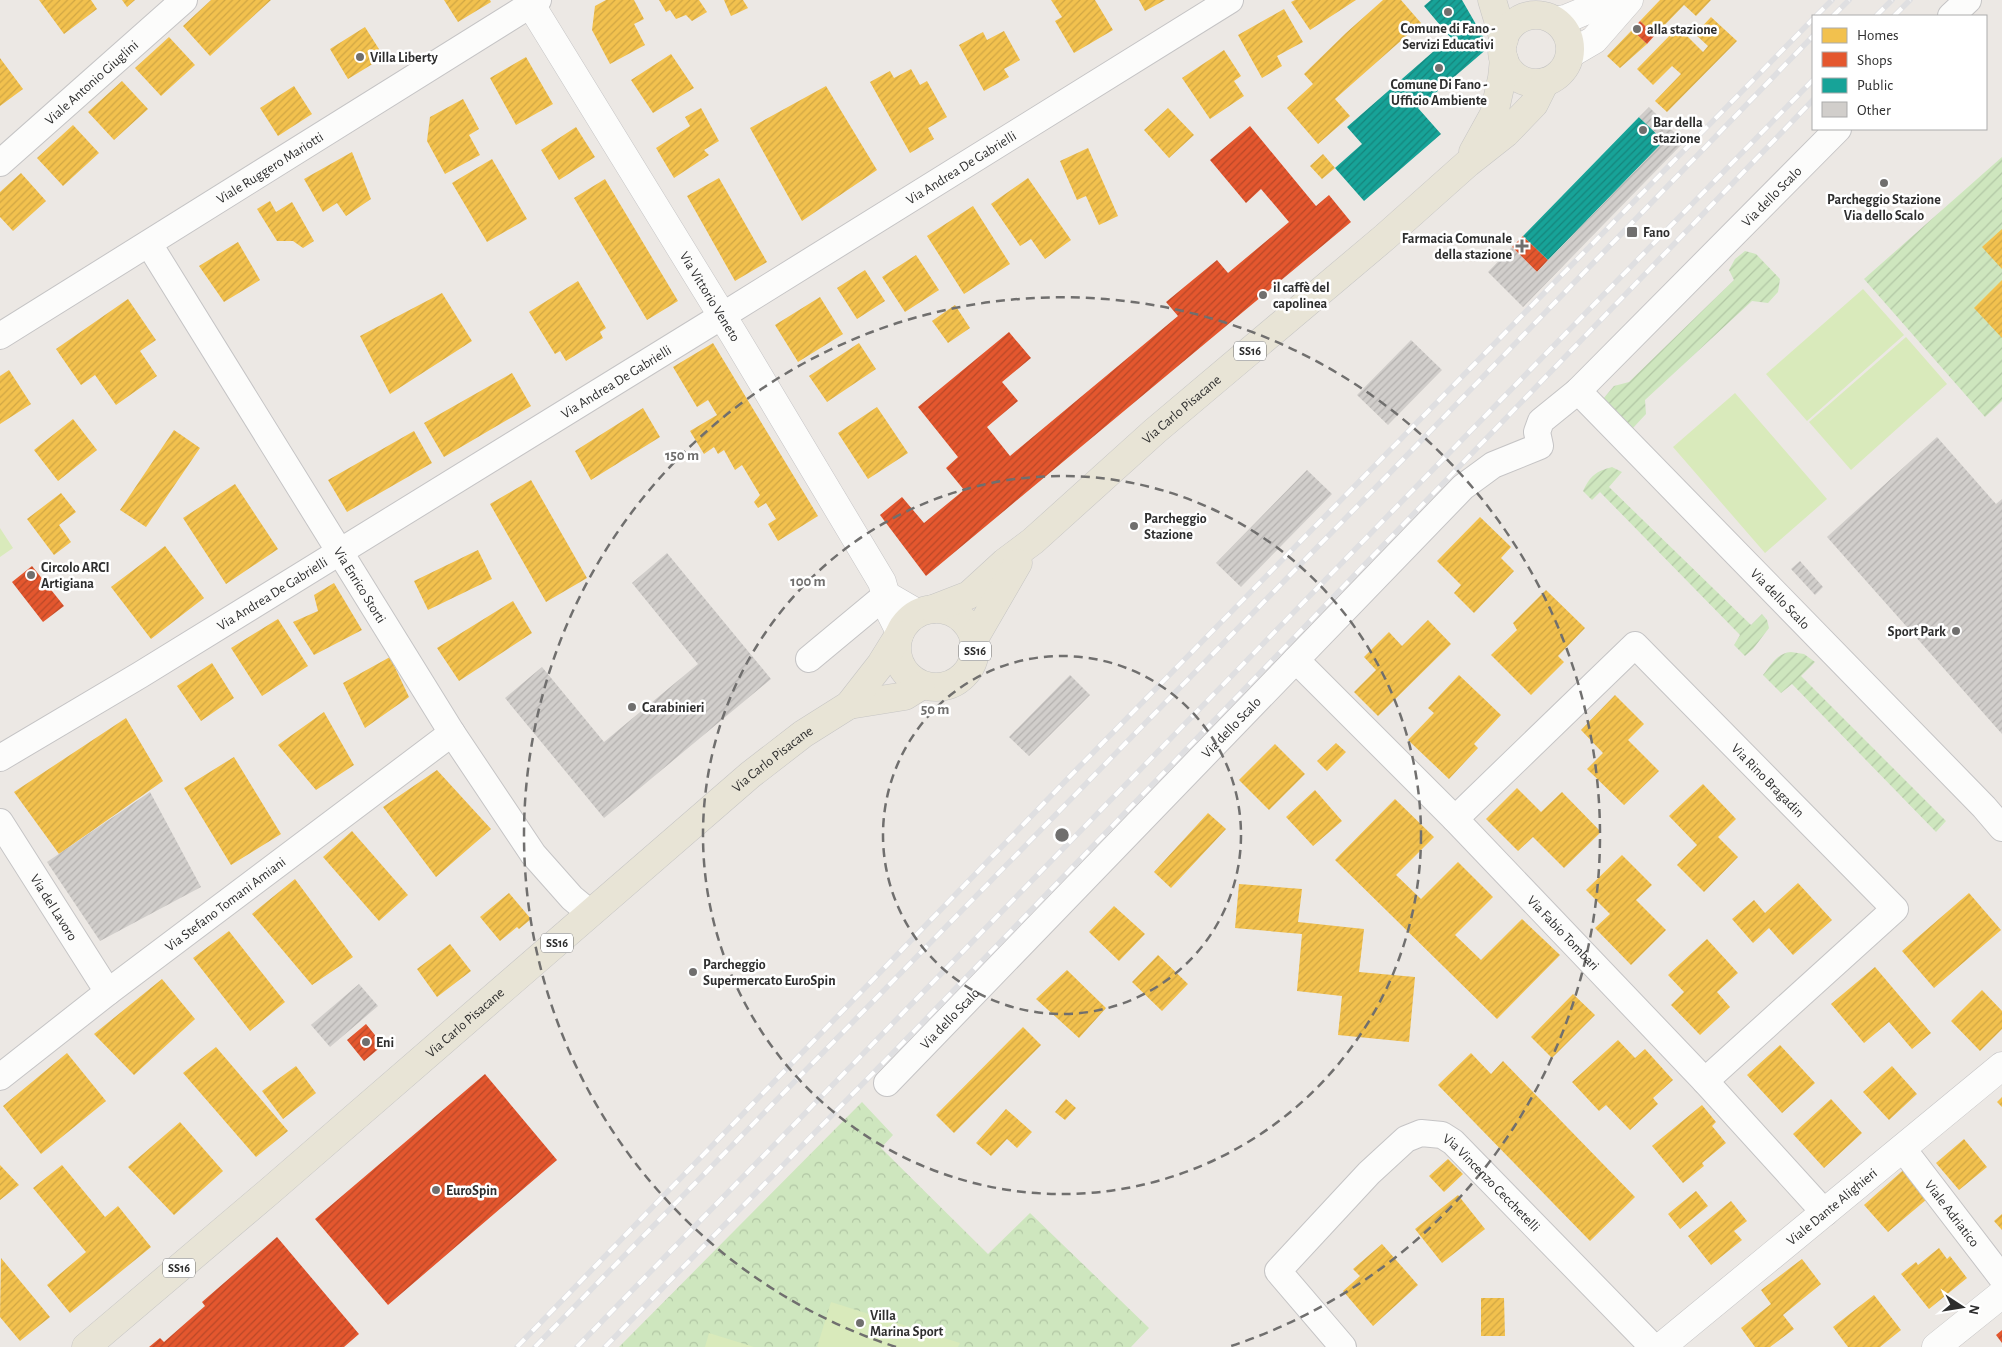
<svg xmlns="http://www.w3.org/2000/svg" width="2002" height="1347" font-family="'Alegreya Sans',sans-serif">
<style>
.park{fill:url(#park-crowns)}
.garden{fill:url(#garden-furrows)}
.pitch{fill:#d9eabb}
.homes{fill:url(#homes-hatch)}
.shops{fill:url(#shops-hatch)}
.public{fill:url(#public-hatch)}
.building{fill:url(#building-hatch)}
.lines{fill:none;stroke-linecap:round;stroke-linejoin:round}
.street-casing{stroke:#c5c4c5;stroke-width:28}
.secondary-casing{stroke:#c5c4c5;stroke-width:29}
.primary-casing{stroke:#c6c5c4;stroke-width:29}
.street{stroke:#fcfcfb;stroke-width:26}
.secondary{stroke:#fcfcfb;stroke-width:28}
.primary{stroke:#e8e4d6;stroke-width:28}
.rail-casing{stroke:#dfdfe1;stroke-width:5.5}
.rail{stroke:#fff;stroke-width:4;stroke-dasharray:11;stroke-linecap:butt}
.ring{fill:none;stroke:#706f6e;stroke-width:2.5;stroke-dasharray:9 6}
.poi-dot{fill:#706f6e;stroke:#fff;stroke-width:2}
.labels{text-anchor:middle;stroke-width:5;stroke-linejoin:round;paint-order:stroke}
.shield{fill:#fff;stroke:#6d6d6d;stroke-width:1}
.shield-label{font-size:12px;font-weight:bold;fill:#2e2e2e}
.poi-label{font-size:14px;font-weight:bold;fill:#2e2e2e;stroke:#fff;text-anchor:start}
.street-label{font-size:14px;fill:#2e2e2e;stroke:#fff}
.centre{fill:#706f6e;stroke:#fff;stroke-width:2.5}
.ring-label{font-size:15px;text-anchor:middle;font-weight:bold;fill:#706f6e;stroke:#fff;stroke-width:5;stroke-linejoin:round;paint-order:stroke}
</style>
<defs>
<pattern id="park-crowns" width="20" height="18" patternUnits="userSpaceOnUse" patternTransform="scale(1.25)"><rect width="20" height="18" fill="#cee6be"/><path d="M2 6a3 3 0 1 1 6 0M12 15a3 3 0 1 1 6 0" fill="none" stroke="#b1c6a4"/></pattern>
<pattern id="garden-furrows" width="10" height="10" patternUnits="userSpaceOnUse" patternTransform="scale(1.25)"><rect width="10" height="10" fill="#cee6be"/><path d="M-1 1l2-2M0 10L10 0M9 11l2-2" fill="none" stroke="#b1c6a4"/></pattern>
<pattern id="homes-hatch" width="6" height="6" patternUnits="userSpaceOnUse" patternTransform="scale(1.25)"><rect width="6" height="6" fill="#f2c14e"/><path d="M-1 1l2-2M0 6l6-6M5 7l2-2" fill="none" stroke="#d0a644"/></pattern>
<pattern id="shops-hatch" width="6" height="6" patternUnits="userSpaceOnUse" patternTransform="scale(1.25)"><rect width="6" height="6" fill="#e4572e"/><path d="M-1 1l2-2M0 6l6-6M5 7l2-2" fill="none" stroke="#b94828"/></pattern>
<pattern id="public-hatch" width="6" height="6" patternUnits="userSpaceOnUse" patternTransform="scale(1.25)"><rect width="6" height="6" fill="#17a398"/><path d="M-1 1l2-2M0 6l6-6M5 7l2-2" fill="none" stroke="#15857c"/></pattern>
<pattern id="building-hatch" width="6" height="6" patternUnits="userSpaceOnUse" patternTransform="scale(1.25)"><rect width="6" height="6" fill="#d1cecb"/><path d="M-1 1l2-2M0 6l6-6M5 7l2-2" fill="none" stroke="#b4b1af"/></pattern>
</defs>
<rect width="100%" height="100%" fill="#ece8e4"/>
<path class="park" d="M862,1102L893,1135L881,1148L988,1254L1030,1213L1149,1328L1131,1347H619Z"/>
<path class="garden" d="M2002,157V401L1985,417L1864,279Z
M1745,251L1756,254L1780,279L1778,292L1768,303L1752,301L1645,400L1646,414L1632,429L1603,399L1614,386L1629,382L1734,280L1729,270L1735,259Z
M1612,467L1622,472L1609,487L1751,625L1762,614L1767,620L1769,628L1753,649L1745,656L1734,645L1740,635L1600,492L1592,500L1583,491C1591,475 1595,472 1612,467Z
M1791,652L1804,654L1815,662L1801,676L1946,821L1936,832L1792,684L1781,693L1763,675C1771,665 1777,653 1791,652Z"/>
<path class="pitch" d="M1863,289L1904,335L1807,421L1766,374Z
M1906,337L1947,384L1851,470L1809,422Z
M1735,393L1827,499L1765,553L1673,447Z
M0,528L13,548L0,557Z
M831,1302L960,1343L958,1347H817Z
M709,1333L754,1347H705Z"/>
<path class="homes" d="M39,0H91L97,9L64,34Z
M122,0H135L127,7Z
M211,0H271L210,56L183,26Z
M444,0H490L491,2L458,22Z
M606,0H634L644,19L634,24L645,45L610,64L592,30L595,6Z
M659,0H699L707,12L692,21L686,15L676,19L670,10L666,12Z
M724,0H743L748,8L731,16Z
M1051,0H1095L1113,30L1074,53L1055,21L1062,17Z
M1139,0H1165L1145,11Z
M1295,0H1356L1310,30L1291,2Z
M1383,0H1401L1421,23L1335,99L1350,116L1318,144L1287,108L1313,84L1304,74L1346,33Z
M1660,0H1711L1696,16L1684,5L1655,35L1640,21Z
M1284,9L1303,42L1277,56L1282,66L1262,78L1238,35Z
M1711,17L1737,41L1667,112L1655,101L1681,74L1672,66L1653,85L1637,69L1678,27L1703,52L1708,46L1695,34Z
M365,27L384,57L348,79L330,49Z
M1632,30L1647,44L1620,68L1607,56Z
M1004,31L1020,60L1004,69L1009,77L984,91L959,45L983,32L987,40Z
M169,37L195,65L161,96L135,68Z
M1224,50L1241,76L1234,81L1244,96L1210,119L1182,78Z
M671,54L694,88L653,113L631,80Z
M526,57L553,104L516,125L490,78Z
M0,58L23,89L0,106Z
M911,69L920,85L927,81L947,117L928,128L934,139L910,153L870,82L890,71L894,78Z
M122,81L148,109L114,140L88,112Z
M294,86L312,114L278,136L260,108Z
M826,86L877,170L802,221L750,128Z
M463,99L479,129L469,135L480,155L445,174L427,141L430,117Z
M701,108L719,141L704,150L709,155L674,178L656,148L690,126L685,117Z
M1168,108L1194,135L1169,158L1144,130Z
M73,125L99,153L63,186L37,158Z
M576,127L595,157L559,180L541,150Z
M1088,148L1118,216L1099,225L1086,196L1077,200L1060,161Z
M352,152L371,199L346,216L337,203L323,212L304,179Z
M1323,154L1335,168L1322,179L1310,166Z
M492,159L527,219L487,242L452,183Z
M21,173L46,201L13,231L0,217V192Z
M719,178L767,262L735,281L687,196Z
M1028,178L1071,240L1045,259L1031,239L1020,246L991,204Z
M605,179L678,301L647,320L574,198Z
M270,201L276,212L292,202L314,241L303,248L293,241H277L257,209Z
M973,206L1010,264L964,294L927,236Z
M2002,229V269L1982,247Z
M238,242L260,280L224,302L199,266Z
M916,255L939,290L905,312L882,277Z
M865,270L885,301L857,319L837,288Z
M2002,280V338L1974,308Z
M578,281L606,328L600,332L603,338L566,361L560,351L555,354L529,312Z
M442,293L472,341L390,394L360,336Z
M820,297L843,334L798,362L775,325Z
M128,299L156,340L140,351L157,376L116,405L95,375L81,385L56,349Z
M955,305L970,328L948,343L932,321Z
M713,343L818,516L778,541L768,524L776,519L766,503L758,508L754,502L760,495L742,465L735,470L724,450L718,454L714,447L704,454L690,431L717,415L708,400L697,407L673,367Z
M859,343L876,369L827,402L809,376Z
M9,370L31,404L0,424V376Z
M512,373L531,406L444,457L424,423Z
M877,407L908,453L868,479L838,433Z
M643,408L660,437L591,480L575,451Z
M73,419L97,450L58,481L34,450Z
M174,430L200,448L146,527L120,510Z
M414,431L432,463L347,512L328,480Z
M531,480L587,578L546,602L490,504Z
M235,484L278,549L226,584L183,518Z
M61,493L76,512L59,525L71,542L54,555L27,519Z
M1480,517L1511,547L1501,558L1514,571L1474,613L1454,593L1461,585L1437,561Z
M165,546L204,598L151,639L111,587Z
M478,550L492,579L428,610L414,581Z
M334,583L362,630L314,655L293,622L318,611L314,595Z
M1546,590L1585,628L1558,656L1564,662L1531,695L1491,655L1517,630L1513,623Z
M513,601L532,633L459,681L437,648Z
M278,619L308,666L262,696L231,648Z
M1428,620L1451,644L1378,716L1354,692L1376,670L1364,657L1389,632L1402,646Z
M390,657L409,697L365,728L343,683Z
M212,663L234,698L201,721L177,686Z
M1459,675L1501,715L1474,744L1478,748L1449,779L1408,740L1434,713L1428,708Z
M1615,695L1644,724L1628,740L1659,771L1624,805L1587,769L1603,753L1581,730Z
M324,712L354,765L316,790L278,745Z
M126,718L163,781L59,854L14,792Z
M1336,743L1346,752L1327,771L1317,761Z
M1275,744L1305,774L1269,810L1239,780Z
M234,757L281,834L231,865L184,788Z
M437,770L491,829L436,877L383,807Z
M1703,784L1736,819L1718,837L1738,857L1704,892L1677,865L1697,845L1669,816Z
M1517,788L1541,812L1562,792L1601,832L1564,868L1533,837L1518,851L1486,819Z
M1315,790L1342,821L1313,846L1286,817Z
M1395,799L1434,837L1396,875L1421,899L1458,862L1493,897L1455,935L1481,960L1522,919L1560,955L1497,1019L1335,860Z
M1208,813L1226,829L1171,888L1154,872Z
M352,831L408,895L379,921L323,857Z
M1622,855L1652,885L1636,900L1666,930L1631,965L1595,928L1610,914L1586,890Z
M295,879L353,957L312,985L252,914Z
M1798,883L1832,920L1793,955L1769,928L1753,943L1732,919L1754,900L1765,913Z
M1239,884L1302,889L1298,922L1364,929L1359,972L1415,977L1409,1042L1338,1035L1342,996L1297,991L1302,934L1235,928Z
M509,893L531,919L519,929L517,927L500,941L480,917Z
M1969,893L2001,930L1934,988L1902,951Z
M1114,906L1145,934L1119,961L1089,932Z
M229,931L285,1002L250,1031L193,958Z
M1707,939L1738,973L1717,992L1730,1007L1700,1035L1671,1005L1684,992L1668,975Z
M450,944L471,971L437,997L417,969Z
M1158,955L1188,984L1162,1011L1132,982Z
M1875,967L1931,1033L1912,1049L1889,1022L1864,1043L1831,1004Z
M1067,970L1106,1008L1079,1038L1036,999Z
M162,979L195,1019L134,1075L94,1034Z
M1982,990L2002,1011V1029L1980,1051L1951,1021Z
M1573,994L1595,1015L1552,1058L1531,1037Z
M1023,1027L1041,1045L954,1133L936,1115Z
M1618,1040L1635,1058L1645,1049L1673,1080L1653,1098L1658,1104L1630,1130L1606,1105L1599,1111L1572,1082Z
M1780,1045L1815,1083L1782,1113L1747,1075Z
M216,1047L288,1131L256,1157L183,1073Z
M67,1053L106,1101L41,1154L3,1106Z
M1471,1053L1491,1074L1503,1061L1635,1197L1590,1241L1438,1085Z
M296,1066L316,1093L283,1119L262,1091Z
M1892,1066L1917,1094L1889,1120L1863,1092Z
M2002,1097V1107L1997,1102Z
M1066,1099L1076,1108L1065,1120L1055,1112Z
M1831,1099L1862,1133L1824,1168L1793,1134Z
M1702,1105L1716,1122L1712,1126L1726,1143L1702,1163L1704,1166L1683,1183L1652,1146Z
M1006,1109L1032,1132L1017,1148L1007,1139L991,1156L976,1143Z
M180,1122L223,1171L174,1215L128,1167Z
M1964,1139L1987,1167L1959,1190L1936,1163Z
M1448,1159L1463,1174L1444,1192L1429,1176Z
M0,1165L19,1185L0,1200Z
M62,1165L105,1217L118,1206L151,1247L70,1313L47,1285L86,1252L33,1188Z
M1909,1165L1933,1194L1888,1232L1864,1205Z
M1696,1191L1708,1206L1680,1229L1668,1214Z
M1458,1195L1485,1229L1442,1263L1415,1229Z
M1731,1201L1747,1221L1734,1231L1742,1240L1711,1265L1688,1236Z
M2002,1214V1230L1994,1221Z
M1382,1244L1418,1285L1373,1326L1343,1291L1360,1276L1353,1269Z
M1939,1248L1947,1259L1950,1256L1967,1278L1929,1309L1901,1274L1916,1262L1918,1265Z
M1,1258L50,1317L20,1341L0,1317Z
M1802,1259L1821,1284L1783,1315L1794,1329L1770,1347H1755L1741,1328L1771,1304L1761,1290Z
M1874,1295L1901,1330L1880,1347H1848L1833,1327Z
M1481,1298H1504L1505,1336H1481Z"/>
<path class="shops" d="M1640,21L1655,35L1647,44L1632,30Z
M1250,126L1316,206L1329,195L1351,222L926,576L880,515L902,497L924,523L964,490L946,468L958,457L918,407L1009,332L1031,358L1002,382L1018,401L987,427L1010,456L1178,316L1166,302L1217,260L1228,273L1289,222L1261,189L1246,203L1210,160Z
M1523,236L1548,260L1537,272L1512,247Z
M32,566L64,606L43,622L12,582Z
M366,1024L383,1045L364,1061L347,1040Z
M485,1074L557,1160L388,1305L315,1219Z
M277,1237L359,1334L344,1347H149L160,1338L164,1342L205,1306L202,1302Z
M2002,1330V1343L1996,1335Z"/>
<path class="public" d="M1431,0H1462L1489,47L1418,108L1441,134L1364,201L1335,168L1362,144L1347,127L1450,37L1424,6Z
M1639,117L1664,141L1548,260L1523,236Z"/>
<path class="building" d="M1649,107L1684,142L1523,307L1488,272L1512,247L1537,272L1635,171L1664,141L1639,117Z
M1411,340L1442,370L1388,425L1357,395Z
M1937,437L1996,504L2002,499V734L1827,537Z
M1307,470L1332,494L1241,587L1216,563Z
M667,553L771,679L604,818L505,698L542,667L604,742L698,664L632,583Z
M1800,561L1823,587L1815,595L1791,569Z
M1070,675L1090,695L1029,756L1009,737Z
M150,792L201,887L100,941L47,862Z
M359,984L378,1006L330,1047L311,1025Z"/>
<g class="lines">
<defs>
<g id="street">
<path d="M1951,16L1968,0"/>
<path id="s1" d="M0,163L184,0"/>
<path id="s2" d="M149,244L452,733L533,854L572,898L590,913"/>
<path id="s3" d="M0,336L538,0"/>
<path id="s4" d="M1578,391L1984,807L2002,828"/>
<path d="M809,659L886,595"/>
<path id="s5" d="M1296,660L1455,819L1705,1081L1825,1213"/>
<path id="s6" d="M0,758L140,675L722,316L1230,0"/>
<path id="s7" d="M1455,819L1635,645L1895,909L1705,1081"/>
<path id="s8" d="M0,822L108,992"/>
<path id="s9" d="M0,1077L108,992L452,733"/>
<path id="s10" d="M887,1083L1463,487L1493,465L1540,446L1537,432L1541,421L1578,391L1838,129"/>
<path id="s11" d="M1903,1149L2002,1278"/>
<path id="s12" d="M1343,1347L1278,1271L1369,1173L1406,1139L1421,1133L1442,1135L1453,1142L1653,1347"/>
</g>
<g id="secondary">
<path id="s13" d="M528,0L734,335L882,582L891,614L900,632"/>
<path d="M1556,21L1568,18L1611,0"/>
<path d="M1570,54L1594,40L1629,0"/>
<path d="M886,595L917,613"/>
<path id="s14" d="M1661,1347L2002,1066"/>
<path d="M1936,1347L2002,1294"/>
</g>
<g id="primary">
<path d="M1492,0L1504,40"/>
<circle cx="1536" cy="49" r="34"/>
<path d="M1473,152L1494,114L1502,78L1504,59"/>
<circle cx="936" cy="648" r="39"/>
<path id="s15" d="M933,609L969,595L1005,562L1033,541L1155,431L1385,237L1468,163L1506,133L1534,104L1545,82"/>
<path d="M974,639L1018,563"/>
<path d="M849,705L905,696L921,686"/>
<path id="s16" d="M86,1347L271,1190L750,775L803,734L849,705L881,664L899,635"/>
</g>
</defs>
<use href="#street" class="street-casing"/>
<use href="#secondary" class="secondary-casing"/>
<use href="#primary" class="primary-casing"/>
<use href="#street" class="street"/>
<use href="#secondary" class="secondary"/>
<use href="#primary" class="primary"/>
<defs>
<path id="rail" d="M1816,16L1832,0
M1833,16L1849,0
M1876,16L1892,0
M1894,16L1910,0
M517,1347L1080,766L1813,19
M535,1347L1384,479L1813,36
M577,1347L1813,80
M605,1347L928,1017L1813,100"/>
</defs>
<use href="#rail" class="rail-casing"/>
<use href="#rail" class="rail"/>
</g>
<g class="ring">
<circle cx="1062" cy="835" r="179"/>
<circle cx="1062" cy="835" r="359"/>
<path d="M896 1347A538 538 0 1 1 1228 1347"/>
</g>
<g class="poi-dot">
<circle cx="1448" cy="12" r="5"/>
<circle cx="1637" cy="29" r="5"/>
<circle cx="360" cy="57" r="5"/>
<circle cx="1439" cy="68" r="5"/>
<circle cx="1643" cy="130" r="5"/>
<circle cx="1884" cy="183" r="5"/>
<rect x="1626" y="226" width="12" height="12" rx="2.5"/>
<path d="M1519.5 238.5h5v5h5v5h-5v5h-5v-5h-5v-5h5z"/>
<circle cx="1263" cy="295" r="5"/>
<circle cx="1134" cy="526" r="5"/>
<circle cx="31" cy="575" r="5"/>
<circle cx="1956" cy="631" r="5"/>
<circle cx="632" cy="707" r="5"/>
<circle cx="693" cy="972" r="5"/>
<circle cx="366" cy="1042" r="5"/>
<circle cx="436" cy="1190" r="5"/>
<circle cx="860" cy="1323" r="5"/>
</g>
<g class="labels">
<g class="shield">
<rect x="1234" y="341.5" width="32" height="19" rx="4"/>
<rect x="959" y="641.5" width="32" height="19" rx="4"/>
<rect x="541" y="933.5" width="32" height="19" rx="4"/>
<rect x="163" y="1258.5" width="32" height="19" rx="4"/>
</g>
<g class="shield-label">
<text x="1250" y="355">SS16</text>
<text x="975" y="655">SS16</text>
<text x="557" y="947">SS16</text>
<text x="179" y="1272">SS16</text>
</g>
<g class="poi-label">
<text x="1448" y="33" text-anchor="middle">Comune di Fano -<tspan x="1448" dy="16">Servizi Educativi</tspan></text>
<text x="1647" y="34">alla stazione</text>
<text x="370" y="62">Villa Liberty</text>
<text x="1439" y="89" text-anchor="middle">Comune Di Fano -<tspan x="1439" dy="16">Ufficio Ambiente</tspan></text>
<text x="1653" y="127">Bar della<tspan x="1653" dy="16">stazione</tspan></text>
<text x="1884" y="204" text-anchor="middle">Parcheggio Stazione<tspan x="1884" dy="16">Via dello Scalo</tspan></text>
<text x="1643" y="237">Fano</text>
<text x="1512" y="243" text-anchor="end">Farmacia Comunale<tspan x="1512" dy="16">della stazione</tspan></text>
<text x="1273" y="292">il caffè del<tspan x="1273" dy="16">capolinea</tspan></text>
<text x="1144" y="523">Parcheggio<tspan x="1144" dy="16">Stazione</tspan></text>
<text x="41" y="572">Circolo ARCI<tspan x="41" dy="16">Artigiana</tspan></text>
<text x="1946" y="636" text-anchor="end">Sport Park</text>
<text x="642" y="712">Carabinieri</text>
<text x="703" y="969">Parcheggio<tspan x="703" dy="16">Supermercato EuroSpin</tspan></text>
<text x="376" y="1047">Eni</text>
<text x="446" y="1195">EuroSpin</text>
<text x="870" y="1320">Villa<tspan x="870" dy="16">Marina Sport</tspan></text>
</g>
<g class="street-label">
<text dy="5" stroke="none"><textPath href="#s1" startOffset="122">Viale Antonio Giuglini</textPath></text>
<text dy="5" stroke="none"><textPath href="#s6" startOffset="1128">Via Andrea De Gabrielli</textPath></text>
<text dy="5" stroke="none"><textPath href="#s3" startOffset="318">Viale Ruggero Mariotti</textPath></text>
<text dy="5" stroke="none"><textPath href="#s10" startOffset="1265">Via dello Scalo</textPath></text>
<text dy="5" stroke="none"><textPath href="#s13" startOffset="348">Via Vittorio Veneto</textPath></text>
<text dy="5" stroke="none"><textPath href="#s6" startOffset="722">Via Andrea De Gabrielli</textPath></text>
<text dy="5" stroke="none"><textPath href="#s15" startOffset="321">Via Carlo Pisacane</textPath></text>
<text dy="5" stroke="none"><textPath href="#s2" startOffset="401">Via Enrico Storti</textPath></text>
<text dy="5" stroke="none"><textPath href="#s6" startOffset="318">Via Andrea De Gabrielli</textPath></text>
<text dy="5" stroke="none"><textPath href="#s4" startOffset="290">Via dello Scalo</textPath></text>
<text dy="5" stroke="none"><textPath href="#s10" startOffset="495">Via dello Scalo</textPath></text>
<text dy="5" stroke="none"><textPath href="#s16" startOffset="904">Via Carlo Pisacane</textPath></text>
<text dy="5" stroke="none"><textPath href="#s7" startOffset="440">Via Rino Bragadin</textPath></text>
<text dy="5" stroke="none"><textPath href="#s9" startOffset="284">Via Stefano Tomani Amiani</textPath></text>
<text dy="5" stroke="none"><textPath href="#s8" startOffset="101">Via del Lavoro</textPath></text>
<text dy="5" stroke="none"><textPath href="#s5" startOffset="382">Via Fabio Tombari</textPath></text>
<text dy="5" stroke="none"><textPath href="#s10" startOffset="90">Via dello Scalo</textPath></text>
<text dy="5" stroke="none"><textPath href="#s16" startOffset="499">Via Carlo Pisacane</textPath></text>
<text dy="5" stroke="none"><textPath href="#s12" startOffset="390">Via Vincenzo Cecchetelli</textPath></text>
<text dy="5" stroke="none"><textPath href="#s14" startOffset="221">Viale Dante Alighieri</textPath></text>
<text dy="5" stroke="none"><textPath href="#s11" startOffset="81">Viale Adriatico</textPath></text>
</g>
</g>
<circle cx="1062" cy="835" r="8" class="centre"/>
<g class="ring-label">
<text x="682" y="460">150 m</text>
<text x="808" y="586">100 m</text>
<text x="935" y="714">50 m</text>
</g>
<rect x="1812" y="15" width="175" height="115" fill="#ffffff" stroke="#ababab"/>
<rect x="1822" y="28" width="25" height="15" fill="#f2c14e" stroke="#ababab"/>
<text x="1857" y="40" font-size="15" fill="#2e2e2e">Homes</text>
<rect x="1822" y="52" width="25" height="15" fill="#e4572e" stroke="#ababab"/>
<text x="1857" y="65" font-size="15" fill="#2e2e2e">Shops</text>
<rect x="1822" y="78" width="25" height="15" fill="#17a398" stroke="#ababab"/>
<text x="1857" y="90" font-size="15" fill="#2e2e2e">Public</text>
<rect x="1822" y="102" width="25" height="15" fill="#d1cecb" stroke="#ababab"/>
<text x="1857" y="115" font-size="15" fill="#2e2e2e">Other</text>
<g transform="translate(1962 1307) rotate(102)" stroke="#ffffff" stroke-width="4" paint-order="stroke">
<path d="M0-4L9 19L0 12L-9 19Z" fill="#2e2e2e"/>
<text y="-8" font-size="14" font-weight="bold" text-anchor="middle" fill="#2e2e2e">N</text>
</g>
</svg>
